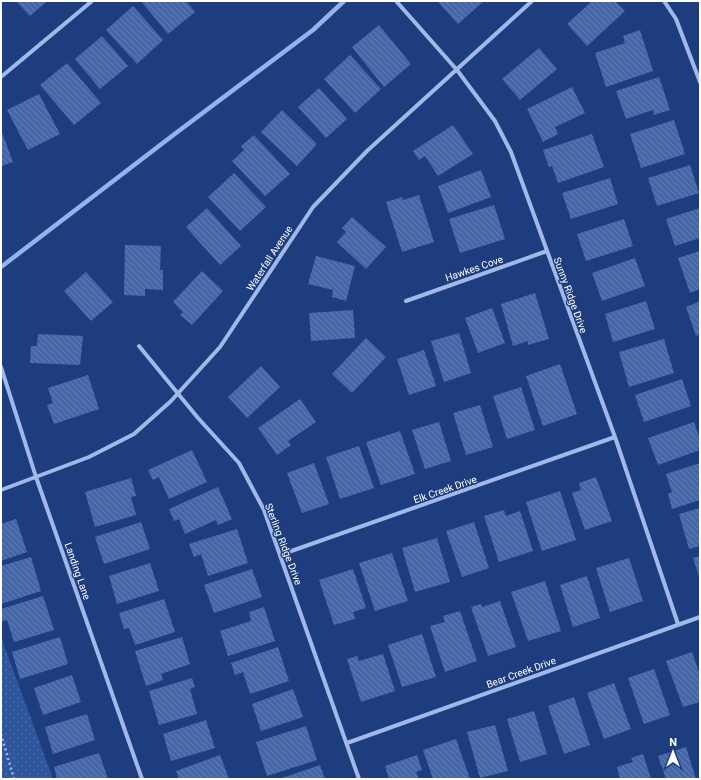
<svg xmlns="http://www.w3.org/2000/svg" width="701" height="780" font-family="Roboto,sans-serif">
<style>
.green{fill:url(#green-dots)}
.lines{fill:none;stroke-linecap:round;stroke-linejoin:round}
.stream{stroke:#93b3ea;stroke-width:4.5}
.building{fill:url(#building-back-hatch)}
.path{stroke:#a0b9e8;stroke-width:2.5;stroke-dasharray:2 3;stroke-linecap:butt}
.minor{stroke:#a0b9e8;stroke-width:4}
.labels{text-anchor:middle;stroke-width:3;stroke-linejoin:round;paint-order:stroke}
.street-label{font-size:10px;fill:#fff;stroke:#1d3d7f}
</style>
<defs>
<pattern id="green-dots" width="8" height="8" patternUnits="userSpaceOnUse"><rect width="8" height="8" fill="#2f559d"/><path d="M2 2h.1M6 6h.1" fill="none" stroke="#4e6eac" stroke-width="1.8" stroke-linecap="round"/></pattern>
<pattern id="building-back-hatch" width="6" height="6" patternUnits="userSpaceOnUse"><rect width="6" height="6" fill="#4567a9"/><path d="M-1 5l2 2M0 0l6 6M5-1l2 2" fill="none" stroke="#617eb6"/></pattern>
</defs>
<rect width="100%" height="100%" fill="#1d3d7f"/>
<path class="green" d="M1,637L53,779H1Z"/>
<g class="lines">
<path class="stream" d="M1,267L172,136L313,30L344,1"/>
</g>
<path class="building" d="M16,1H47L30,16Z
M141,1H186L195,12L168,34Z
M437,1H484L458,24Z
M592,1H615L625,11L587,46L567,24Z
M133,6L163,40L137,64L106,30Z
M379,25L411,64L384,87L352,47Z
M640,30L653,71L606,87L595,53L625,43L623,36Z
M102,36L128,66L100,89L75,59Z
M539,48L557,69L520,100L502,79Z
M350,55L381,89L355,113L324,79Z
M67,63L101,103L74,125L40,85Z
M659,77L670,110L654,115L653,110L626,119L616,91Z
M572,87L585,113L555,127L558,134L543,142L527,109Z
M319,88L347,119L326,138L298,107Z
M39,94L60,134L28,150L7,110Z
M282,110L317,144L297,166L261,132Z
M674,120L685,154L641,168L630,134Z
M453,125L473,154L438,176L425,156L419,160L413,151Z
M1,130L13,162L1,166Z
M592,134L604,167L558,183L552,166L549,167L543,150Z
M254,135L290,174L265,196L232,161L244,150L241,146Z
M690,165L699,193L657,206L648,178Z
M481,170L491,197L448,213L438,186Z
M234,173L266,207L240,231L208,197Z
M610,178L618,204L571,219L562,193Z
M419,195L434,242L402,252L386,202L402,197L403,200Z
M494,205L505,239L460,253L449,219Z
M207,208L241,246L220,265L186,227Z
M700,208V238L675,246L666,219Z
M352,217L386,247L366,269L337,242L346,232L342,228Z
M624,219L633,246L586,261L577,234Z
M125,245L161,246L160,270H163V290L145,289V296L124,295Z
M700,251V289L690,293L678,258Z
M316,256L355,266L346,301L332,297L333,290L308,284Z
M635,258L645,286L602,301L592,273Z
M202,271L223,291L192,325L180,315L183,312L173,302Z
M86,272L113,302L91,321L64,291Z
M535,293L549,339L528,345V341L513,346L501,304Z
M646,301L655,329L613,342L605,314Z
M700,301V334L696,336L686,307Z
M492,308L505,343L478,353L465,318Z
M353,310L355,338L311,341L309,313Z
M459,333L471,373L444,382L431,341Z
M38,334L83,336L80,365L30,363L31,346H37Z
M366,338L386,357L352,393L332,374Z
M664,339L674,373L629,387L619,352Z
M424,350L436,386L409,395L397,359Z
M560,364L577,414L543,426L526,376Z
M261,366L280,387L247,418L228,397Z
M88,375L99,409L54,424L47,405L53,403L48,388Z
M682,379L691,406L644,422L635,395Z
M521,387L535,430L507,439L493,396Z
M300,399L316,422L288,441L291,445L277,455L258,428Z
M480,405L493,447L466,455L453,413Z
M439,422L451,461L425,469L412,430Z
M694,422L700,439V450L658,465L648,438Z
M400,431L415,474L381,485L366,442Z
M359,446L374,488L340,499L326,457Z
M192,450L207,482L169,499L159,477L153,480L148,470Z
M314,463L329,504L302,513L287,473Z
M700,463V500L672,509L668,494L672,492L666,474Z
M596,477L612,521L585,530L572,493L581,490L579,483Z
M131,478L136,496L131,497L136,515L95,527L85,492Z
M218,487L232,519L218,525L216,520L185,534L179,519L174,521L169,509Z
M560,491L576,540L542,551L526,502Z
M700,508V546L689,549L679,514Z
M504,510L506,516L520,511L533,551L499,562L484,516Z
M16,519L27,552L1,561V524Z
M141,522L150,549L104,564L95,537Z
M474,522L489,568L462,577L446,531Z
M237,529L248,563L208,576L201,554L194,557L189,544Z
M437,538L450,582L415,592L402,548Z
M392,553L408,601L375,611L359,563Z
M700,556V580L693,558Z
M31,557L41,591L1,604V566Z
M629,558L643,601L610,612L596,568Z
M150,563L159,591L117,604L109,576Z
M252,569L262,597L214,613L204,585Z
M353,569L366,608L353,612L355,619L334,625L319,580Z
M587,576L600,618L573,627L560,585Z
M545,581L561,631L528,641L511,592Z
M43,596L54,630L14,642L7,620L1,622V609Z
M164,599L175,632L135,645L129,628L124,629L119,613Z
M500,601L516,647L488,656L471,607L481,604L482,607Z
M264,607L275,641L228,656L220,631L251,621L249,612Z
M460,611L477,661L445,672L430,626L445,622L443,616Z
M422,634L436,677L402,687L388,645Z
M60,637L68,664L20,679L12,652Z
M182,637L190,664L161,674L163,680L146,686L135,651Z
M278,647L289,681L250,694L243,672L235,675L231,663Z
M692,652L700,675V702L683,707L666,661Z
M383,654L395,691L361,702L347,659L357,656L359,661Z
M654,669L670,715L644,724L628,678Z
M72,675L81,702L43,715L34,688Z
M192,678L195,687L190,689L197,714L159,725L149,691Z
M614,683L631,729L604,739L587,693Z
M293,689L303,717L261,731L252,704Z
M574,697L590,745L564,754L548,706Z
M534,711L547,754L520,762L507,719Z
M87,714L95,740L53,754L45,727Z
M206,720L215,748L171,761L163,734Z
M495,725L508,771L480,778L467,732Z
M306,726L317,760L267,776L256,742Z
M456,739L470,779H433L423,750Z
M686,747L696,779H666L658,756Z
M99,753L108,779H57L54,767Z
M643,754L651,779H620L617,767L633,762L631,758Z
M220,755L229,779H179L176,771Z
M417,755L422,770L416,772L419,779H389L385,766Z
M320,765L325,779H279Z"/>
<g class="lines">
<path class="path" d="M1,734L14,779"/>
<path class="minor" d="M396,1L457,70L495,121L511,152L615,437L678,624
M664,1L676,19L700,82
M1,77L92,1
M406,301L547,251
M139,346L198,418L239,463L264,510L359,779
M1,367L36,477L142,779
M1,490L89,457L134,434L171,401L220,347L313,207L367,151L532,1
M280,555L615,437
M347,743L700,617"/>
</g>
<g class="labels">
<g class="street-label">
<text transform="translate(269 258) rotate(-57)" y="4">Waterfall Avenue</text>
<text transform="translate(474 268) rotate(-19)" y="4">Hawkes Cove</text>
<text transform="translate(571 295) rotate(70)" y="4">Sunny Ridge Drive</text>
<text transform="translate(445 489) rotate(-19)" y="4">Elk Creek Drive</text>
<text transform="translate(284 544) rotate(69)" y="4">Sterling Ridge Drive</text>
<text transform="translate(78 571) rotate(71)" y="4">Landing Lane</text>
<text transform="translate(521 672) rotate(-20)" y="4">Bear Creek Drive</text>
</g>
</g>
<rect width="701" height="780" fill="none" stroke="#ffffff" stroke-width="4"/>
<g transform="translate(673 752)" stroke="#1d3d7f" stroke-width="3" paint-order="stroke">
<path d="M0-3L7 15L0 10L-7 15Z" fill="#ffffff"/>
<text y="-6" font-size="11" font-weight="bold" text-anchor="middle" fill="#ffffff">N</text>
</g>
</svg>
